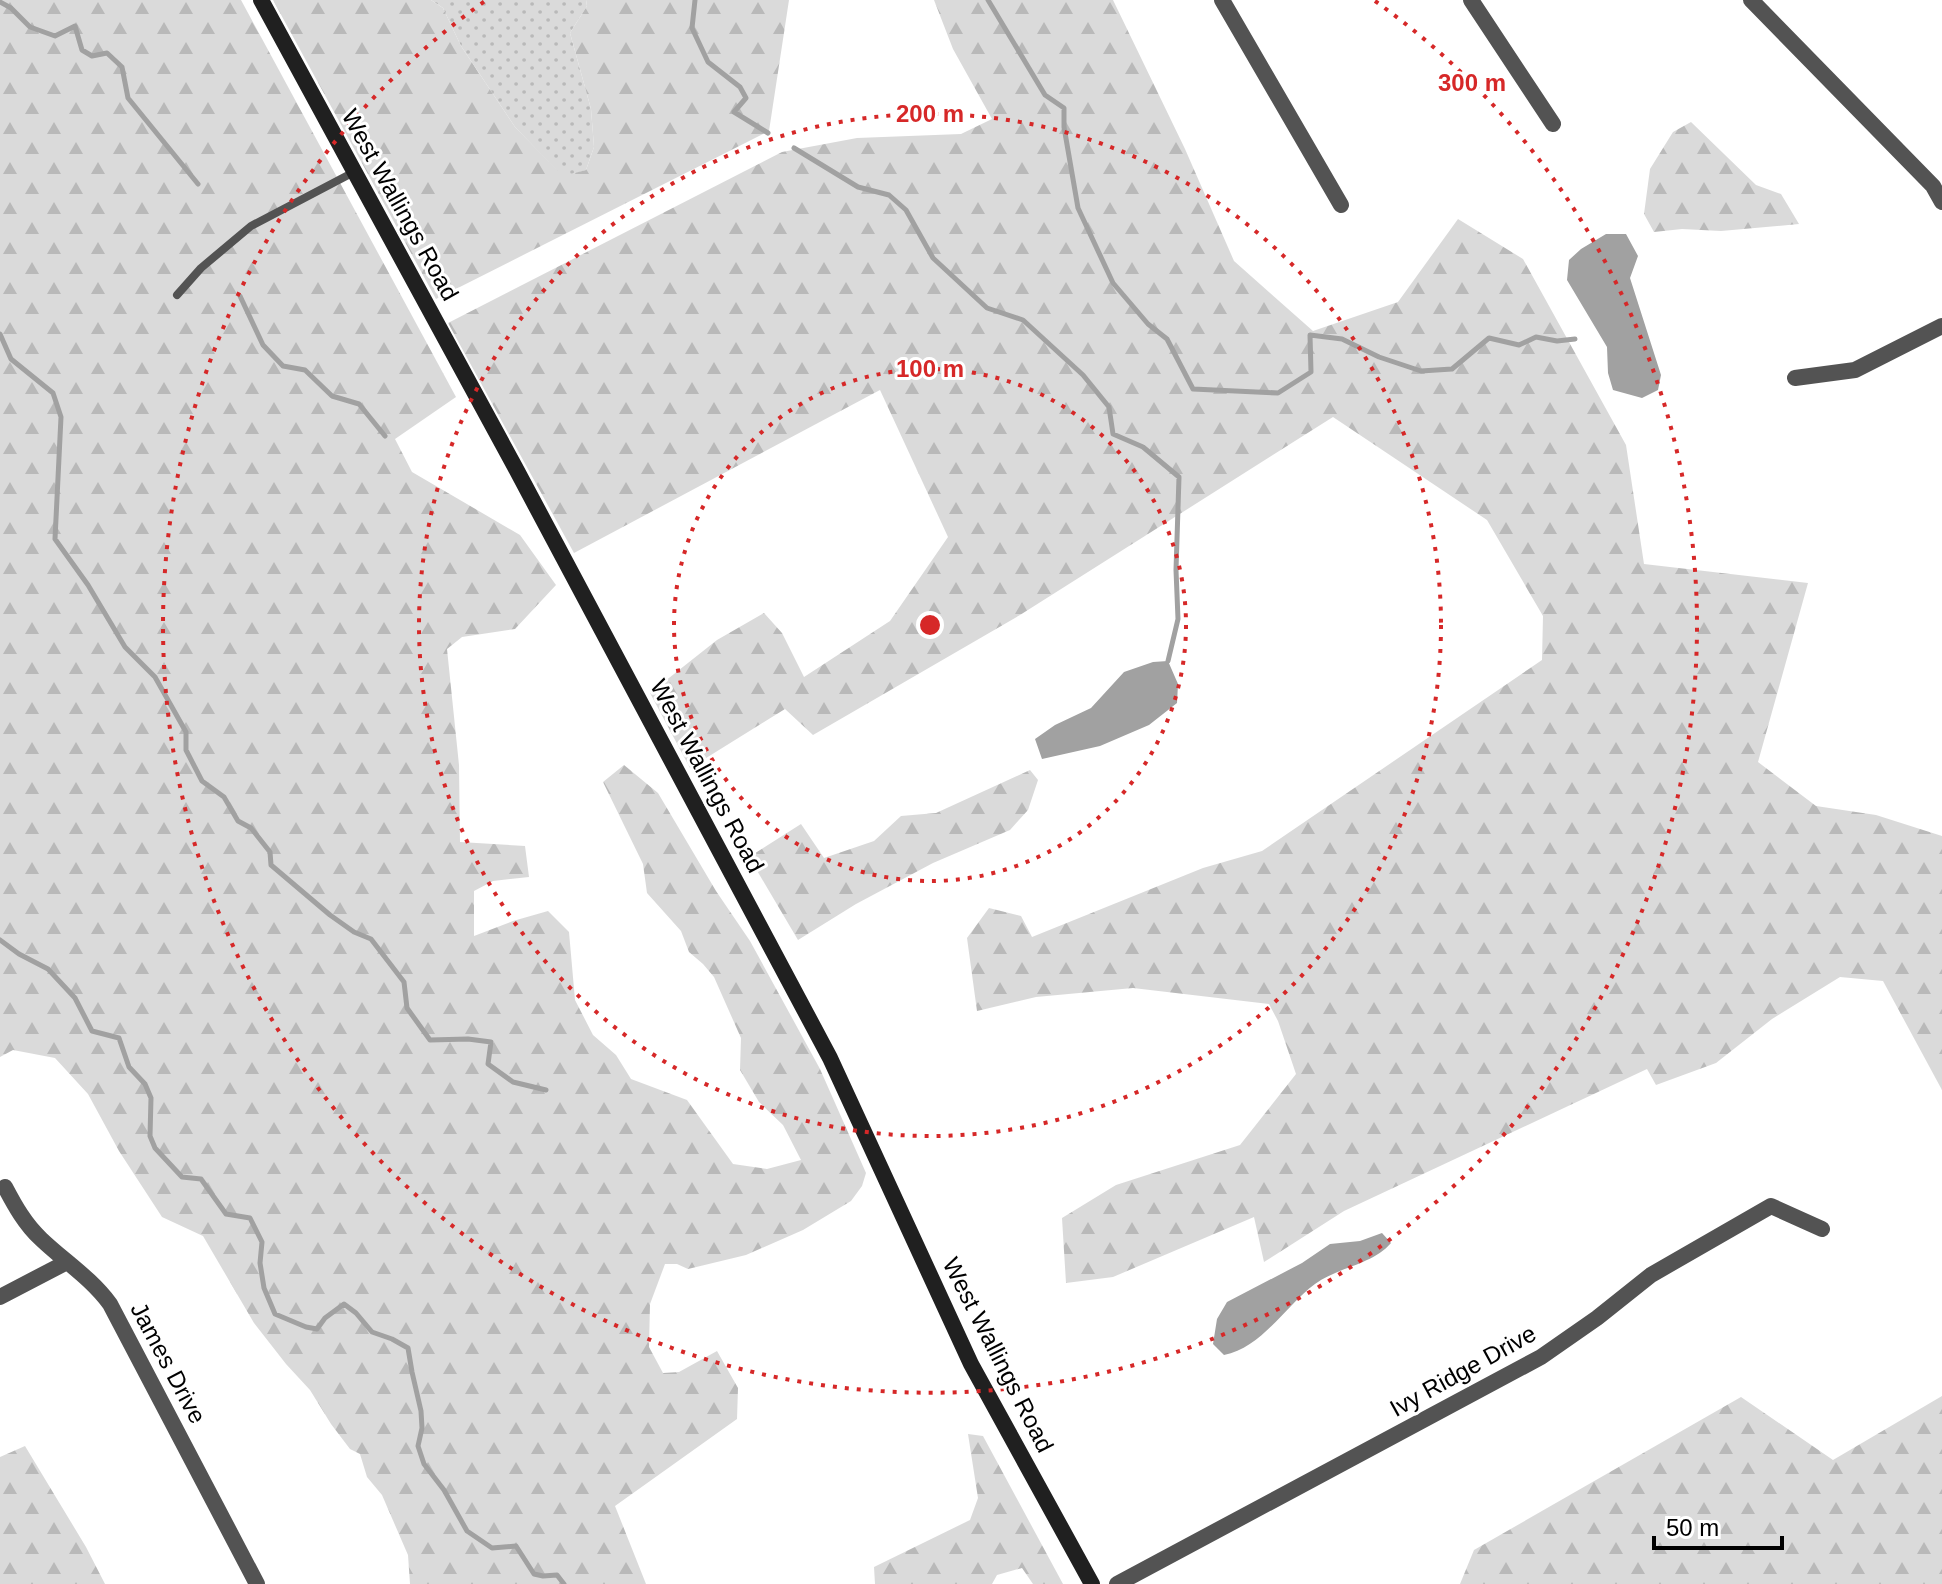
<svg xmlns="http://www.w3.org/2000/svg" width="1942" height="1584" font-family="Arial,sans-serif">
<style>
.grass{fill:url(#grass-dots)}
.forest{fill:url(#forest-firs)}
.water{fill:#a1a1a1}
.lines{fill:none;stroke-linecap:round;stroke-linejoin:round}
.stream{stroke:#a1a1a1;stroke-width:5}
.lane{stroke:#535353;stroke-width:8}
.street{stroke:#535353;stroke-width:16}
.secondary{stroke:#202020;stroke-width:16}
.ring{fill:none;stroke:#d62828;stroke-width:4;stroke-dasharray:4 8}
.labels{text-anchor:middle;stroke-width:6;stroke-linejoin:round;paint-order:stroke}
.street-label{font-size:24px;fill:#000;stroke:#fff}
.centre{fill:#d62828;stroke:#fff;stroke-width:4}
.ring-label{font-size:24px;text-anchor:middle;font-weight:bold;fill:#d62828;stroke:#fff;stroke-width:6;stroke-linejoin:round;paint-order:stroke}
</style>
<defs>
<pattern id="grass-dots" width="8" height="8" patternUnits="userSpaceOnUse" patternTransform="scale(2)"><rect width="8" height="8" fill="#dadada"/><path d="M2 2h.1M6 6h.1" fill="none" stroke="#b9b9b9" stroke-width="1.8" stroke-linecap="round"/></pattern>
<pattern id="forest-firs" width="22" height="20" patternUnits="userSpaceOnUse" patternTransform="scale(2)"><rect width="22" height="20" fill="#dadada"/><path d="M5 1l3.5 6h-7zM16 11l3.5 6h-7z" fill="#b9b9b9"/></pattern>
</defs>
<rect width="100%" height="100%" fill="#fff"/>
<path class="grass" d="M431,0H586L587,6L570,33L591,109L594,147L586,170L563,177L515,127L461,46L443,8Z"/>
<path class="forest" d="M0,0H241L456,397L395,439L412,472L520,535L556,585L515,629L462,637L447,649L459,765L460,842L525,846L529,877L493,881L474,891V936L513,921L548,911L569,932L575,1000L593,1035L616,1055L631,1079L687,1100L733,1164L767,1169L801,1160L783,1125L759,1102L740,1070L741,1038L714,977L703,964L689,952L681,931L647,893L643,864L603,782L624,765L658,793L716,891L750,941L820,1069L866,1173L862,1186L851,1201L803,1230L746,1255L688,1269L677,1264H665L650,1304L649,1347L663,1373L679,1372L717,1351L738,1388L737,1419L615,1506L646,1584H410L408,1555L382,1495L367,1477L360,1454L350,1449L331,1424L310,1390L286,1364L254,1323L203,1236L162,1217L119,1151L88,1094L55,1058L13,1050L0,1057Z
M273,0H431L443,8L461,46L515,127L563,176L586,170L594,147L591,109L570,33L587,6L586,0H789L769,131L436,299Z
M934,0H1113L1185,149L1234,261L1313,331L1398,302L1458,219L1523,259L1626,445L1644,564L1808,583L1758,762L1816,806L1876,815L1942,836V1090L1883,981L1840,977L1772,1019L1716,1063L1656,1085L1647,1069L1344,1211L1264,1262L1254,1217L1113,1277L1066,1283L1062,1218L1116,1185L1240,1145L1296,1074L1278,1021L1269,1004L1133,988L1036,997L977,1011L967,938L989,908L1021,916L1032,937L1203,868L1262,851L1542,660L1543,616L1487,520L1333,417L1020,615L813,735L785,709L690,768L650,693L717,640L764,613L782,633L804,677L890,621L948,537L880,390L574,553L448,323L782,152L857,138L961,134L992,119L953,49Z
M1691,122L1756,185L1781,194L1799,224L1721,231L1682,229L1654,232L1644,214L1650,169L1673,132Z
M1030,770L1038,780L1028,810L1010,830L933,863L856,904L798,940L749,857L801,824L824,858L874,841L901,816L936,813Z
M1942,1396V1584H1460L1474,1550L1741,1397L1833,1460Z
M968,1434L983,1436L1063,1584H1033L1022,1568L997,1575L992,1584H875L874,1567L970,1520L978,1498Z
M25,1446L86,1547L105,1584H0V1457Z"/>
<path class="water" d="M1606,234H1626L1638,256L1630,278L1661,375L1658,390L1642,398L1613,390L1608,373L1607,347L1567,280L1569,260L1581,249Z
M1168,661L1178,684L1177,703L1149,725L1100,746L1042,759L1035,739L1055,725L1091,708L1124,672L1153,662Z
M1382,1233L1391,1243C1372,1265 1338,1267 1315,1284C1285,1306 1262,1348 1224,1355L1213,1344L1217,1319L1227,1302L1302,1263L1330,1244L1360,1241Z"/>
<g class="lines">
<path class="stream" d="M695,0L692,28L708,62L740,87L746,98L734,112L768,133
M988,0L1045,95L1064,108V127L1078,208L1113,283L1148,324L1167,339L1193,389L1278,393L1311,372L1310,335L1342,339L1379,357L1421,371L1452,369L1489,338L1519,345L1536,337L1557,341L1575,339
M0,2L11,8L30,27L55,36L75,26L82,50L92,56L107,53L122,67L128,98L198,184
M794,148L858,187L889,195L906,210L933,258L987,308L1023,320L1083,375L1109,407L1113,434L1143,447L1179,477L1176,570L1178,619L1168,661
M240,296L263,345L283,366L305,370L332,396L359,404L385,436
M0,334L11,359L53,393L61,417L55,539L88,585L125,647L155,677L186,732V750L202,781L224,797L238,821L251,828L270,852L271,865L330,915L354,932L371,939L404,982L407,1008L430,1040L468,1039L491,1042L488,1064L513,1082L546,1090
M0,940L19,954L48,969L75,998L92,1031L119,1038L129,1067L145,1084L151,1098L150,1136L155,1148L182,1177L201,1179L226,1214L250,1218L262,1242L260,1263L264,1288L275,1314L306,1327L317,1329L325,1318L344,1304L356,1313L372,1332L392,1339L408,1348L412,1372L421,1411L422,1428L418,1446L424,1464L444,1490L467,1531L492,1548L516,1546L534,1574L543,1576L557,1575L564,1584"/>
<path class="lane" d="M177,295L201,268L251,226L354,172"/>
<path class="street" d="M1222,0L1341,205
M1471,0L1553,124
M1751,0L1933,186L1942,202
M1795,378L1855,370L1942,326
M5,1187C15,1206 25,1224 41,1239C64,1261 91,1278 110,1304L257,1584
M0,1297L67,1262
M1117,1584L1541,1357L1597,1318L1651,1275L1771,1206L1822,1229"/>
<path class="secondary" d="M261,0L515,467L830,1058L971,1364L1092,1584"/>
</g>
<g class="ring">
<circle cx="930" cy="625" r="256"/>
<circle cx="930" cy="625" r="511"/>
<path d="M1375 1A767 767 0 1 1 485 1"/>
</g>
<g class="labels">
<g class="street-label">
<text transform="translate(400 205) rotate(61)" y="8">West Wallings Road</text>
<text transform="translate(707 776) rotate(62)" y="8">West Wallings Road</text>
<text transform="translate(998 1355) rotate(63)" y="8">West Wallings Road</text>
<text transform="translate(168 1363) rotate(62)" y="8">James Drive</text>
<text transform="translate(1463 1371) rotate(-29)" y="8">Ivy Ridge Drive</text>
</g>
</g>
<circle cx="930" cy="625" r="12" class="centre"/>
<g class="ring-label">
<text x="1472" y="91">300 m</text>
<text x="930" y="122">200 m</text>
<text x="930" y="377">100 m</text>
</g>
<path d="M1654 1536v12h128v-12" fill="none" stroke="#000000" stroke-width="4"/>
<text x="1666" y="1536" font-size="24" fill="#000000" stroke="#ffffff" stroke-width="6" paint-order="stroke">50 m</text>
</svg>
